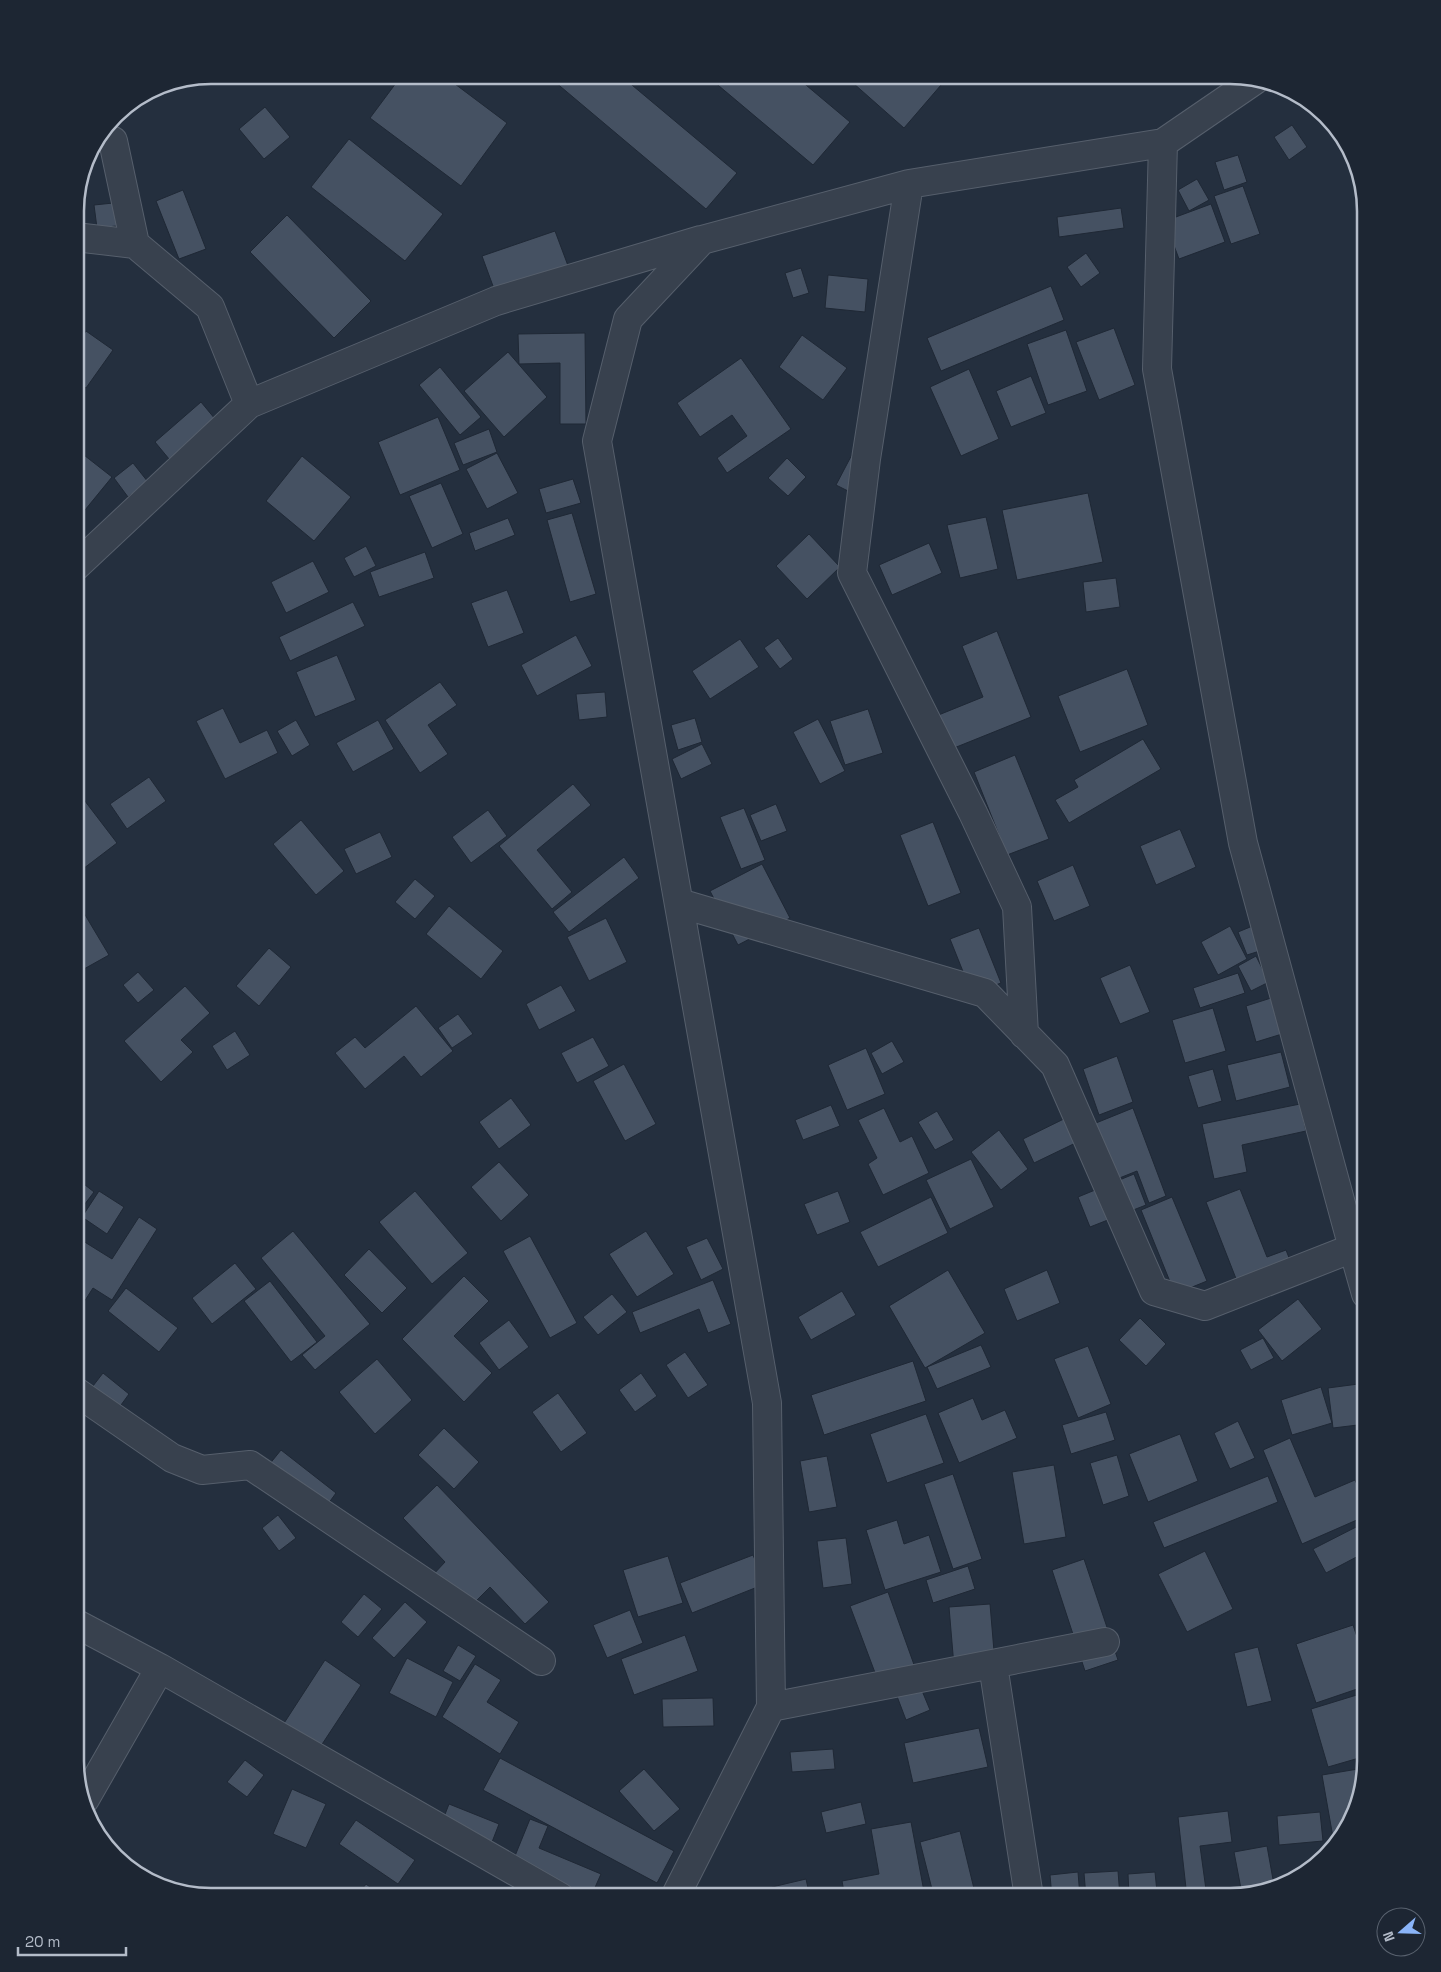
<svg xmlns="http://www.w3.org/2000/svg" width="1441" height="1972" font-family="'Space Grotesk',sans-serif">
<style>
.building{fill:#455162;stroke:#1f2835}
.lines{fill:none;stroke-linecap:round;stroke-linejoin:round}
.minor-casing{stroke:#565f6c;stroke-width:30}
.minor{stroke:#38414e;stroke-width:28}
.rim{fill:none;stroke:#b4bcc9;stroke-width:2.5}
</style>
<rect width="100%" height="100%" fill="#242f3e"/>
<path class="building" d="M402,75H443L507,123L461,186L370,118Z
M620,75L737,173L706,209L548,76Z
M706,75H794L850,122L813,165Z
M844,75H930L941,85L904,128Z
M987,75H1006L999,84Z
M265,107L290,137L264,159L239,129Z
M1292,125L1307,147L1289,160L1274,137Z
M349,139L443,214L405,261L311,187Z
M1238,155L1247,182L1224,190L1215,162Z
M1197,179L1209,200L1189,211L1178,190Z
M1243,186L1260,234L1231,244L1214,196Z
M183,190L206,249L179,259L156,201Z
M123,202L126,225L97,228L94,205Z
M1211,204L1225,242L1179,259L1165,221Z
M1121,208L1124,228L1059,237L1057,217Z
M287,215L371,301L334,338L250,252Z
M555,231L570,271L497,297L482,256Z
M1086,253L1100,273L1081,287L1067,267Z
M801,268L809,293L793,298L785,273Z
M828,275L868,279L865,312L825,308Z
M1051,286L1064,320L941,371L927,338Z
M1114,328L1135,385L1099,400L1076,342Z
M1066,330L1087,391L1048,405L1027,344Z
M86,331L113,350L86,388L75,381V347Z
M585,333L586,424H560V363L519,364L518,334Z
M802,335L847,368L823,400L779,367Z
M508,352L547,397L504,437L464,391Z
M741,358L791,429L727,473L717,458L747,436L732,415L700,437L677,403Z
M440,367L481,417L460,435L419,385Z
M969,369L999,439L961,456L930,387Z
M1031,376L1046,413L1011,427L996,391Z
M201,402L220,425L174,465L155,442Z
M438,417L460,470L400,495L378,442Z
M489,429L497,452L463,465L454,443Z
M857,445L854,494L836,485Z
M75,448L112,477L85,510L75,502Z
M497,453L518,493L487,509L466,469Z
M302,456L351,497L314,541L266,501Z
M787,458L806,477L788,496L768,478Z
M133,463L148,482L128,497L114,478Z
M573,479L581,503L546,513L539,489Z
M441,483L463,534L432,548L409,496Z
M1088,493L1103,562L1017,580L1002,510Z
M572,513L596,594L570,602L547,520Z
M986,517L998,569L960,578L947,525Z
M508,518L515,535L475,551L469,533Z
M809,534L840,567L807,599L776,566Z
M929,543L942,573L892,595L879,565Z
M366,546L376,566L354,577L344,558Z
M425,552L434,578L379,597L370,572Z
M313,561L329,592L286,613L271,582Z
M1116,578L1120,607L1086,612L1083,582Z
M507,590L524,633L488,647L471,603Z
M353,602L365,626L290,661L279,637Z
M997,631L1031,717L949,750L936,716L983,697L962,646Z
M576,635L592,666L537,696L521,665Z
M778,638L793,659L780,669L764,648Z
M740,639L759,667L710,699L692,671Z
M337,655L356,700L315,717L296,672Z
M1127,669L1148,725L1080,752L1058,696Z
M440,682L457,705L428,725L448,754L420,773L385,720Z
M605,692L607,717L579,720L576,694Z
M223,708L240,743L267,730L278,753L225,779L196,721Z
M868,709L883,753L845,765L830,721Z
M695,718L702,742L678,750L671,725Z
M818,719L845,771L820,784L793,732Z
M296,720L310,745L292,756L277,731Z
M378,720L394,749L353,772L336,743Z
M1143,739L1161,769L1069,823L1055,800L1078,787L1074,780Z
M702,744L712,764L681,779L672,759Z
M1015,755L1049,839L1007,855L974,772Z
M149,777L166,801L127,829L110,804Z
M573,784L591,805L537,850L572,892L552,909L499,846Z
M75,788L117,843L75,875Z
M776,804L787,831L761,841L750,815Z
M744,808L765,860L741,869L720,817Z
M488,810L507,836L471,863L452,837Z
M301,820L344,871L316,895L273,844Z
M933,822L961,893L928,906L900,835Z
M1180,829L1196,867L1156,885L1140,846Z
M380,832L392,857L356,874L344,849Z
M624,857L639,878L569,932L553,912Z
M762,864L790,918L738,945L710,891Z
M1073,865L1090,906L1054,921L1037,881Z
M415,879L435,896L415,919L395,902Z
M75,898L109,955L75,974Z
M449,906L503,951L481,979L426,934Z
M606,918L627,962L589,981L567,937Z
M1255,925L1263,950L1247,955L1238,932Z
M1230,926L1247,959L1218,975L1201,942Z
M979,928L1001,983L972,994L950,939Z
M269,948L291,967L259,1006L236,986Z
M1256,956L1269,982L1251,991L1238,966Z
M1130,965L1150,1012L1120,1024L1100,978Z
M138,972L154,990L138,1003L123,985Z
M1238,973L1245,993L1200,1008L1193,988Z
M561,985L576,1011L539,1030L526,1004Z
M185,986L210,1013L181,1040L193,1052L161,1082L124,1041Z
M1271,998L1282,1034L1256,1042L1246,1006Z
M416,1006L453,1051L421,1077L404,1056L365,1089L335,1053L355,1037L365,1048Z
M1213,1008L1226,1051L1185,1063L1172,1020Z
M458,1014L473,1034L452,1048L438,1028Z
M235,1031L250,1055L227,1070L212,1046Z
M593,1037L609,1066L577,1083L561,1053Z
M892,1041L904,1062L882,1074L871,1053Z
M866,1048L885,1094L847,1110L828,1065Z
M1281,1052L1290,1087L1236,1101L1227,1065Z
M1117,1056L1133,1102L1099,1115L1083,1069Z
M624,1064L656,1124L625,1141L593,1081Z
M1213,1069L1222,1101L1198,1108L1188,1076Z
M511,1098L531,1125L499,1149L479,1122Z
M1300,1104L1306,1131L1242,1145L1247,1172L1214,1179L1202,1124Z
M831,1105L840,1126L803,1140L795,1120Z
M884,1108L900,1142L912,1136L929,1173L883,1195L868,1164L877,1158L858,1120Z
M1133,1108L1166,1196L1149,1203L1137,1171L1112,1181L1091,1125Z
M937,1111L954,1140L935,1150L918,1122Z
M1078,1112L1090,1136L1034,1163L1023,1139Z
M999,1130L1028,1169L1001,1190L971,1152Z
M971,1159L994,1207L950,1229L926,1180Z
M499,1162L529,1195L501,1221L471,1187Z
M1134,1174L1146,1205L1090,1227L1078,1197Z
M75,1177L94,1192L78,1213L75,1211Z
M1240,1189L1267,1257L1286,1250L1297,1278L1244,1299L1206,1202Z
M99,1191L124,1207L107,1234L82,1217Z
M415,1191L468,1253L432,1284L379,1222Z
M838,1191L850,1222L817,1235L804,1204Z
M931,1197L948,1233L878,1267L860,1232Z
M1172,1197L1207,1281L1175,1294L1141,1210Z
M139,1217L157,1229L112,1300L93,1288L75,1316V1236L112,1259Z
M293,1231L370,1324L315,1370L302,1355L325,1336L261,1258Z
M646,1231L674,1274L637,1297L609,1254Z
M530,1236L577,1323L550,1338L503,1251Z
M707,1238L723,1269L701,1280L686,1247Z
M369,1249L407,1288L382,1313L344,1275Z
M235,1263L256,1289L212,1324L192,1298Z
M948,1270L985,1333L925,1368L889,1306Z
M1047,1270L1060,1303L1017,1321L1004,1289Z
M464,1276L489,1301L454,1336L492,1373L464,1402L402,1339Z
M713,1280L731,1324L708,1333L699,1309L640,1333L632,1312Z
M270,1281L317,1342L291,1362L244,1301Z
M126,1288L178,1328L159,1352L108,1311Z
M842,1291L856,1315L811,1340L798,1317Z
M612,1294L627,1312L598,1335L583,1317Z
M1298,1299L1322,1329L1282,1361L1258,1330Z
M1140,1318L1166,1344L1146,1366L1119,1340Z
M509,1320L529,1347L499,1370L479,1343Z
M1263,1338L1274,1358L1251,1370L1240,1350Z
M981,1345L991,1367L937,1389L927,1367Z
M1088,1346L1111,1404L1078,1418L1054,1359Z
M685,1352L708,1385L688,1398L666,1365Z
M377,1359L412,1400L375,1434L339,1392Z
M913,1361L926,1401L824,1435L811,1395Z
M103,1373L129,1394L113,1416L86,1395Z
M641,1373L657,1396L635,1412L619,1390Z
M1366,1383V1424L1333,1428L1328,1388Z
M1321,1387L1332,1423L1292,1435L1281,1400Z
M558,1393L587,1433L561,1452L532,1412Z
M973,1398L982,1420L1005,1410L1017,1438L959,1463L938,1413Z
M1106,1412L1115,1440L1071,1454L1062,1425Z
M926,1414L944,1463L887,1483L870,1434Z
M1238,1421L1255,1458L1230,1469L1214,1433Z
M444,1428L479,1462L454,1489L418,1455Z
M1180,1434L1198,1481L1148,1502L1129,1454Z
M1290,1438L1315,1497L1355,1480L1366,1505V1516L1302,1544L1263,1450Z
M281,1450L336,1493L320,1515L264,1471Z
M1117,1455L1129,1496L1103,1505L1090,1463Z
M827,1456L837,1507L809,1512L800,1461Z
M1054,1465L1066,1537L1024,1544L1012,1472Z
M953,1474L982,1559L953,1569L924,1484Z
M1268,1476L1278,1502L1164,1548L1153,1522Z
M437,1485L549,1602L525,1624L490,1587L465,1612L431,1577L445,1562L403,1518Z
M278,1515L296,1538L279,1551L262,1528Z
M897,1520L904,1544L929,1535L941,1572L885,1590L866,1530Z
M1360,1525L1366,1537V1552L1326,1573L1313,1549Z
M846,1538L852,1584L823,1588L817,1541Z
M1205,1551L1233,1609L1187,1632L1158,1574Z
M753,1555L765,1584L692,1613L680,1583Z
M668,1556L683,1603L638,1617L623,1570Z
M1084,1559L1118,1660L1085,1671L1052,1570Z
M968,1566L975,1589L933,1603L926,1580Z
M888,1592L917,1673L880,1686L850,1606Z
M364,1594L382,1609L358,1637L341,1622Z
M405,1602L427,1622L394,1658L372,1638Z
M990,1604L996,1675L955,1678L949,1607Z
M630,1610L643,1643L607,1658L593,1625Z
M1353,1625L1366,1664V1686L1316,1703L1296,1644Z
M685,1635L698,1671L634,1695L621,1659Z
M458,1645L476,1656L460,1681L443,1671Z
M1258,1647L1272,1701L1247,1707L1234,1653Z
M407,1658L453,1682L436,1717L389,1693Z
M325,1660L361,1685L313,1758L277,1734Z
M475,1664L501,1680L487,1702L519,1722L500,1754L442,1717Z
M918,1681L930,1710L906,1720L895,1691Z
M1360,1694L1366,1714V1756L1328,1767L1311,1709Z
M713,1698L714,1726L663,1727L662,1699Z
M979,1728L988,1767L913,1783L904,1743Z
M833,1749L835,1769L792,1772L790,1752Z
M500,1758L674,1851L657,1883L483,1790Z
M245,1760L264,1775L247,1797L227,1782Z
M1364,1768L1348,1829L1334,1843L1322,1775Z
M644,1769L680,1809L654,1831L619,1791Z
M292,1789L326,1804L306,1848L273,1834Z
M861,1802L866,1824L826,1833L821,1812Z
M449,1804L499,1824L487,1855L437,1835Z
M1228,1811L1232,1842L1200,1846L1207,1897H1187L1178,1817Z
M1320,1812L1323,1841L1279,1845L1277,1816Z
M530,1819L548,1826L539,1848L601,1874L593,1892L605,1897H553L506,1878Z
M356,1820L415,1860L398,1884L339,1844Z
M911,1822L925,1897H845L842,1881L879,1874L871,1829Z
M960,1831L976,1897H934L920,1842Z
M1267,1846L1274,1885L1242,1894L1234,1852Z
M1118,1871L1120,1897H1086L1084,1873Z
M1078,1872L1080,1897H1052L1050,1875Z
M1155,1872L1157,1892L1129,1895L1128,1874Z
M806,1879L810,1897H775L772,1887Z
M366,1884L383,1897H356Z"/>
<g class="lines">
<defs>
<path id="minor" d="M101,135L113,141L135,244
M909,184L866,459L852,573L973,813L1017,907L1024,1034
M75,237L135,244L210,307L249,404
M75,567L249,404L496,301L701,240
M679,903L985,993L1055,1065L1154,1291L1205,1306L1353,1248L1243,843L1157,369L1163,143
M1353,1248L1366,1294
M75,1391L172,1458L202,1470L250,1465L541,1661
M75,1623L160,1668L560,1897
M993,1665L1029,1897
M771,1707L1105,1642
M85,1799L160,1668
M675,1897L771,1707L767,1403L597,441L628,319L702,240L909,184L1163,143L1255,80"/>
</defs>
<use href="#minor" class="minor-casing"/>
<use href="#minor" class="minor"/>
</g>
<path d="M0 0H1441V1972H0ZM211 84H1230A127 127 0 0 1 1357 211V1761A127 127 0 0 1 1230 1888H211A127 127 0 0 1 84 1761V211A127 127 0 0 1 211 84Z" fill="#1d2633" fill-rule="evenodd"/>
<path class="rim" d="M211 84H1230A127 127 0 0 1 1357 211V1761A127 127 0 0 1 1230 1888H211A127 127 0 0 1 84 1761V211A127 127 0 0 1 211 84Z"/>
<g transform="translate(1401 1932) rotate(250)"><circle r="24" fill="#1d2633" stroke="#59626f"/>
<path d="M0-4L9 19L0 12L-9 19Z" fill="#8ab4f8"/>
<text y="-8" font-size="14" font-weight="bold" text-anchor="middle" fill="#b4bcc9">N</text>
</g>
<path d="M18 1947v8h108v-8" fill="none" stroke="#b4bcc9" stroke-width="2.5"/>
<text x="25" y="1947" font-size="15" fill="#b4bcc9" stroke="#1d2633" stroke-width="4" paint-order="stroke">20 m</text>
</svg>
